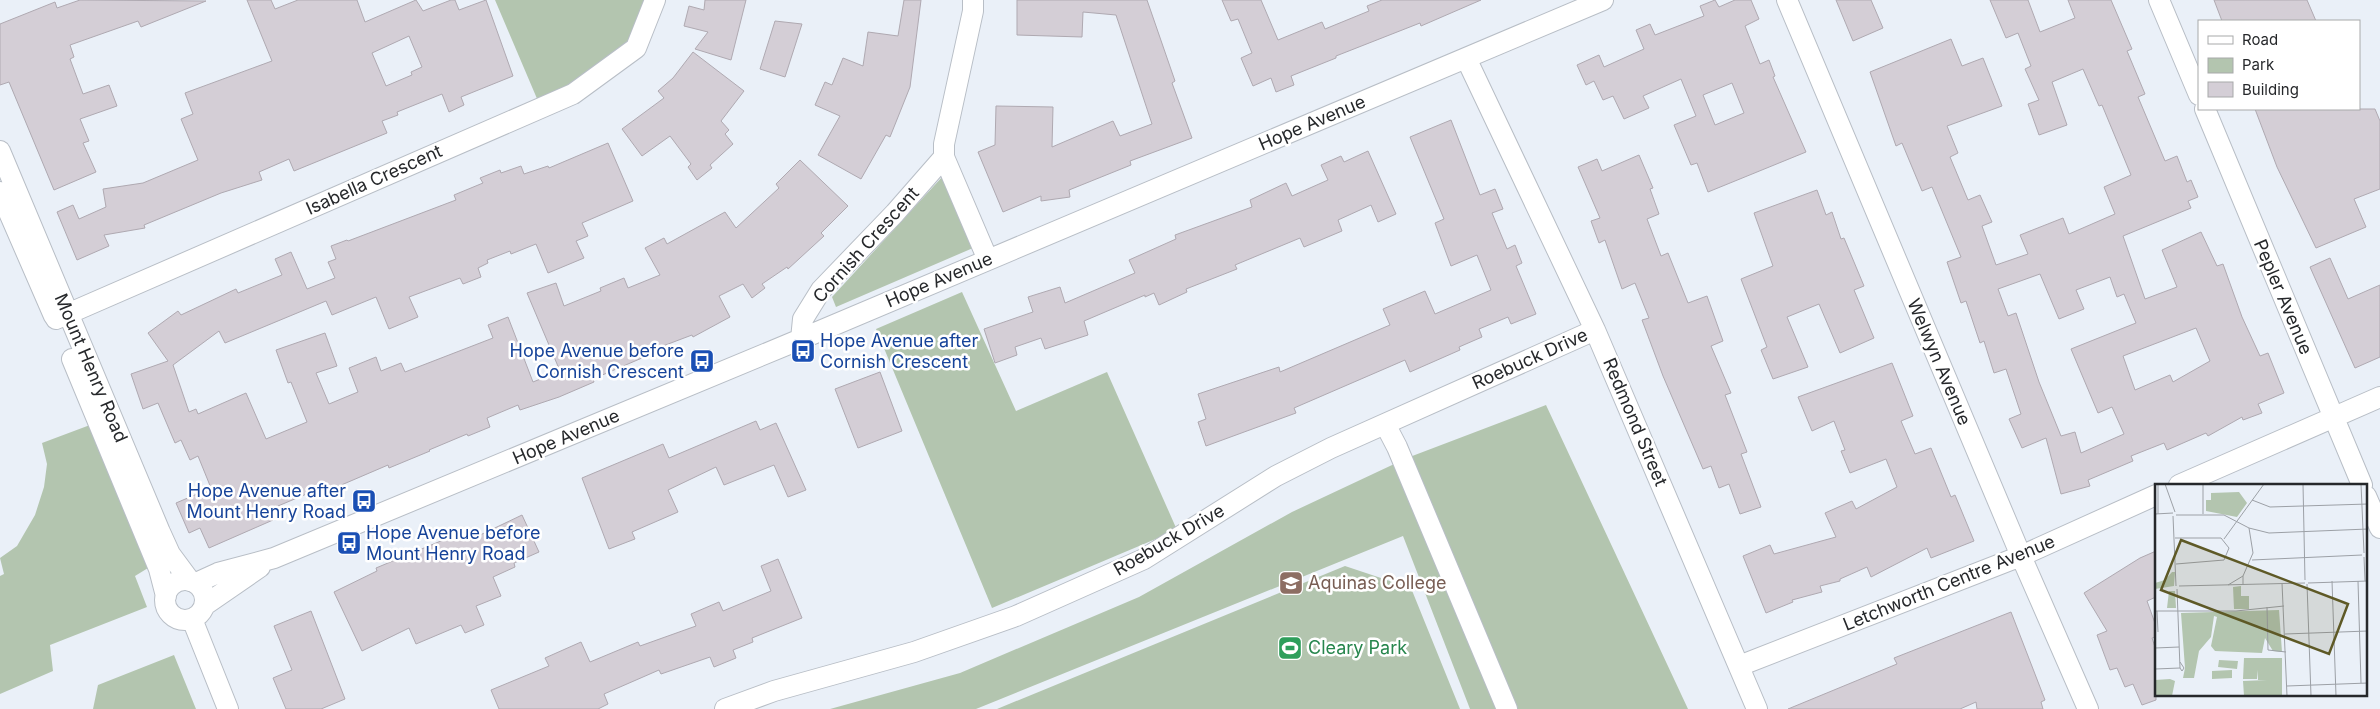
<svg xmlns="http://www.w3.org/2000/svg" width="2380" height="709" font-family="Inter,sans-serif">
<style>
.green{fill:#b3c5af}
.building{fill:#d4ced6;stroke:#afa9b1;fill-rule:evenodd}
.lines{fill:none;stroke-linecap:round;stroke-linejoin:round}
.minor-casing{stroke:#b8bec6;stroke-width:22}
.minor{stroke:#fff;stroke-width:20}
.labels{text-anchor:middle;stroke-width:5;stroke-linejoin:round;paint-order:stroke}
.street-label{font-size:18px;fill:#26282b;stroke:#fff}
.transit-label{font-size:18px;fill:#164399;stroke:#fff;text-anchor:start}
.education-label{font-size:18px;fill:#785e54;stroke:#fff;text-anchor:start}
.leisure-label{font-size:18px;fill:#27864d;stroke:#fff;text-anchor:start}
.inset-road{fill:none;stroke:#9ca0a6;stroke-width:1}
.view{fill:#5e5926;fill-opacity:0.15;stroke:#5e5926;stroke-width:2.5}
.inset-edge{fill:none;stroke:#26282b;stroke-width:2.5}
</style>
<rect width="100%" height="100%" fill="#eaf0f8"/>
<path class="green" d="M495,0H650L631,45L570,89L538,101Z
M943,176L973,248L836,307L832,297Z
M962,292L1016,411L1107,372L1177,530L992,608L876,329Z
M1546,405L1688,709H1470L1403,536L976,709H830L960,673L1139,597L1292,512L1407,458Z
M90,425L148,568L135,576L147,607L50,645L53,671L0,694V576L4,574L0,558L17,546L35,515L44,487L47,464L42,443Z
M1345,566L1411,588L1460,709H997Z
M174,655L196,709H93L98,685Z"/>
<path class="building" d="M80,0L206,1L141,27L138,21L70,45L74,57L70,59L83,94L109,85L117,106L80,119L89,141L83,143L96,172L54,190L9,82L0,85V24L55,2L57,8Z
M247,0H271L275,9L298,0H357L365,22L416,0L423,11L451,0H455L459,10L486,0L513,76L461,97L464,105L449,112L442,94L397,112L398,115L382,121L387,133L294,171L289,159L259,172L262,180L221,193L144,225L145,228L104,235L109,246L77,260L57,212L73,205L79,219L106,207L103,189L143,183L198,160L181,119L193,114L185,93L272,61ZM409,36L422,67L411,72L412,75L386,86L372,53Z
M705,0H746L731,60L695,49L708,32L684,26L689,6L704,10Z
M904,0H921L910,87L890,137L886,135L861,179L818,155L840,116L815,105L825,82L832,85L843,58L863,66L868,32L898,36Z
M1017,0H1147L1175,81L1172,83L1192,138L1130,161L1131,165L1069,190L1070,197L1041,201V196L1003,212L978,152L995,145L996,106L1053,107L1052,147L1113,121L1120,136L1152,124L1116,15L1083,12L1082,37L1017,35Z
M1222,0H1261L1278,40L1322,22L1325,29L1369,11L1367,6L1382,0H1481L1421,26L1420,23L1336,56V58L1291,76L1294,85L1276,92L1271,78L1253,86L1241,58L1252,53L1238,19L1231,21Z
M1715,0L1719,7L1735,0H1751L1759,19L1745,26L1760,64L1769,60L1775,76L1773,77L1806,152L1708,192L1697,163L1691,165L1674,125L1696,116L1681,79L1643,96L1649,108L1624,119L1613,96L1603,100L1594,81L1586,85L1577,65L1599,55L1604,67L1644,49L1636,30L1650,24L1655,35L1704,16L1700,6ZM1732,83L1744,113L1715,125L1703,95Z
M1836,0H1871L1883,28L1853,41Z
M1990,0H2028L2040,32L2075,18L2068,0H2111L2132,49L2127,51L2145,94L2138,97L2165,161L2177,156L2187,182L2191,180L2198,197L2188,201L2191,208L2123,236L2145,299L2177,287L2162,250L2201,232L2217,266L2223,264L2242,317L2260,356L2268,353L2284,393L2258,404L2262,413L2243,420L2242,417L2208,436L2206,433L2167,450L2164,443L2131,456L2133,461L2088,480L2090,486L2061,494L2046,438L2022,448L2009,419L2021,414L2006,369L1994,373L1984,341L1980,343L1966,301L1961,303L1947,262L1961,257L1932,187L1922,191L1902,143L1896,146L1870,72L1951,39L1962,66L1983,58L2002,106L1947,126L1958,153L1950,157L1968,200L1980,195L1992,222L1982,226L1996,265L2028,254L2020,235L2063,218L2069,234L2115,214L2104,187L2131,175L2102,105L2099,106L2083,69L2052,82L2067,125L2039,135L2028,104L2039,100L2025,69L2031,66L2018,33L2006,38ZM2040,274L2059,319L2084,309L2076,290L2110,277L2117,297L2124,294L2136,323L2071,349L2098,413L2112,407L2124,434L2081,453L2075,432L2061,436L2039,382L2016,313L2008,316L1998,289ZM2196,328L2210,361L2173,382L2170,375L2135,390L2123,356Z
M2214,0H2307L2316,21H2222Z
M775,21L802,24L785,77L760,69Z
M693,52L744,91L721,121L729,130L725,134L733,144L710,165L712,168L697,180L688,167L691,164L670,136L642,156L622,129L664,98L658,91L673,78Z
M2255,109H2375L2380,121V189L2354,199L2366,227L2316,248L2277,167Z
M1451,120L1480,195L1495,189L1503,209L1492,213L1507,249L1515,245L1522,263L1516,266L1536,314L1511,324L1508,317L1479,329L1482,337L1459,347L1460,350L1410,372L1405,360L1294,408L1296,413L1206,446L1198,422L1206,419L1198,394L1279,367L1280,372L1390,325L1383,309L1425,291L1435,314L1491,290L1477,255L1451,266L1435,223L1444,219L1410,137Z
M608,143L633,201L582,223L588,236L576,241L584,258L548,273L536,244L511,254L510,251L487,260L488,263L478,268L481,277L463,284L460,278L409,297L418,317L389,329L376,297L332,315L326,301L225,343L219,331L173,365L189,412L196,409L198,414L246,393L266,439L307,422L291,382L288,383L276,350L325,333L337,366L316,373L329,404L358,392L349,368L376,357L381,371L401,363L405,372L493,338L488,325L508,317L533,382L560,371L527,293L556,283L564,306L601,291L600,288L624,278L628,288L660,275L645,248L664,238L667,244L725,212L736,228L779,188L776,184L800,160L848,206L821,233L824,236L788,269L787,267L762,284L765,288L752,298L743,284L719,296L730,317L693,337L692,335L655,349L656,352L593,379L594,382L559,397L520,410L518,405L487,418L490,427L468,436L467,434L429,450L430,451L389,468L388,465L318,495L316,490L278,506L279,507L270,512L273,520L209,548L200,528L189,533L176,503L211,488L198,456L190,460L181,440L175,443L158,403L143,409L131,374L168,361L148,333L178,311L181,315L236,289L238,293L282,275L275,259L291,252L307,289L335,278L328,262L336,259L331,246L347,240L348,241L456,200L454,195L483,183L480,178L500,170L501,173L521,166L524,174L548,166L549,168Z
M1368,151L1396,214L1378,222L1371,205L1338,220L1342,231L1304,247L1300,238L1235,265L1237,269L1186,289L1187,292L1159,305L1154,293L1145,297V295L1084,321L1088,335L1045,349L1041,338L1015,347L1017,355L995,363L984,329L1033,312L1028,297L1060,287L1065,303L1135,273L1129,260L1176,239L1175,235L1252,207L1250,200L1286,183L1292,196L1328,180L1321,165L1341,156L1344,162Z
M1639,155L1653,188L1650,189L1659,214L1647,219L1661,256L1668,253L1688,303L1707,296L1723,341L1711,346L1731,393L1725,395L1747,452L1741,454L1761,507L1740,514L1729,484L1719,488L1711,466L1703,469L1663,376L1642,320L1649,318L1635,283L1622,289L1605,240L1599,243L1591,221L1600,218L1578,167L1597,159L1602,171Z
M1817,190L1826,215L1832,212L1841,239L1844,238L1864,286L1854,290L1874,338L1840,353L1819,304L1787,317L1808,367L1773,379L1761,350L1767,347L1741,279L1773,266L1754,213Z
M2330,258L2348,299L2380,285V357L2355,368L2310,267Z
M1892,363L1913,416L1901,421L1915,454L1931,448L1951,497L1955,495L1974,541L1931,558L1927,548L1871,577L1867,567L1840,579V581L1820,586L1822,592L1792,600L1793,602L1766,613L1743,556L1770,545L1774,554L1836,537L1825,513L1852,501L1856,509L1897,487L1886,459L1850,473L1841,451L1845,450L1834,421L1812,431L1798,397Z
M880,372L902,431L858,448L835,389Z
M756,421L760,430L776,423L806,490L788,497L774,465L724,485L716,467L668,490L678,512L632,532L635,539L609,549L582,478L663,444L669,458Z
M522,515L539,552L514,563L515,567L493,577L501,596L476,606L484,625L465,633L461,625L416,644L409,628L362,651L334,592L377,571L376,568L472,528L476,537Z
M2156,551V597L2147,601L2156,626V637L2152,638L2156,650V700L2142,705L2133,684L2125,687L2117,668L2110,670L2097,635L2107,631L2084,593L2140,558Z
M778,559L802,618L752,638L753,642L733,650L736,658L714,667L710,657L661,674L659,670L604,694L608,704L598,709H499L491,690L549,666L545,658L581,642L590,662L638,642L640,646L696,626L691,614L719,602L723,611L771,591L761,566Z
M311,611L345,699L321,709H286L273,678L292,670L274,626Z
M2011,612L2045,700L2041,702L2043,709H1977L1976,702L1960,709H1788L1897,664L1894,658Z"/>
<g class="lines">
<defs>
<path id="minor" d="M973,0V11L944,144V157L988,260
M1787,0L2021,556L2088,709
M2159,0L2199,95
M1466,58L1595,330L1757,709
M2205,109L2362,485
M0,151L160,532L170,554L190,581
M0,192L54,316
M56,319L573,94L636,48L655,0
M801,339L803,319L821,290L895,213L944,157
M72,359L159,569L166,596
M1385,424L1397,447L1507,709
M2179,485L2380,397
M2366,496L2380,528
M165 600a20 20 0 1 1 40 0a20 20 0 1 1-40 0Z
M196,583L218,573L274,558L801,339L1603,0
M205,605L260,567
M192,619L228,709
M1739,666L2021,556L2156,495
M725,709L774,691L914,652L1016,616L1144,559L1276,476L1331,448L1595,330"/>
</defs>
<use href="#minor" class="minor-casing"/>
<use href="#minor" class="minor"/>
</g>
<defs>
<symbol id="bus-square" viewBox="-11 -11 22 22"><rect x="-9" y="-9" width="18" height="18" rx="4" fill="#1a4fb4" stroke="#fff"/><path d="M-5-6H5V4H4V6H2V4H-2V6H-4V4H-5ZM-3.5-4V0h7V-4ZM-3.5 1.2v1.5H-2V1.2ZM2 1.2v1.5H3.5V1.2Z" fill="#fff"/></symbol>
<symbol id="school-square" viewBox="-11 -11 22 22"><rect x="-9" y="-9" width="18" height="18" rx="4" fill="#8d6e63" stroke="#fff"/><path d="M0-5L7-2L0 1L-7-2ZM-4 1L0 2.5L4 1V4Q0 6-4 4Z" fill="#fff"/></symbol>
<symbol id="stadium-square" viewBox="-11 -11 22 22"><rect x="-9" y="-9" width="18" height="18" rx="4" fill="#2e9e5b" stroke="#fff"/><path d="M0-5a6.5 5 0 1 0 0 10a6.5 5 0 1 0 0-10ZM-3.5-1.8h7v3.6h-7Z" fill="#fff"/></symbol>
</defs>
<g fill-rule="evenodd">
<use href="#bus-square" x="789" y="337" width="28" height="28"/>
<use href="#bus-square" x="688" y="347" width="28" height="28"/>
<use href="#bus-square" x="350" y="487" width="28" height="28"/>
<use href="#bus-square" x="335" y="529" width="28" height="28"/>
<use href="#school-square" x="1277" y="569" width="28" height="28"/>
<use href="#stadium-square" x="1276" y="634" width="28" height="28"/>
</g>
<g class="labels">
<g class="street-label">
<text transform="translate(1312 123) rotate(-23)" y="6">Hope Avenue</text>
<text transform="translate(374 180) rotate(-24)" y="6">Isabella Crescent</text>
<text transform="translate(866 245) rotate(-48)" y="6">Cornish Crescent</text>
<text transform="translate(939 280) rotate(-23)" y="6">Hope Avenue</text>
<text transform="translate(2283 297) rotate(67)" y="6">Pepler Avenue</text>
<text transform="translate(1530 359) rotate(-24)" y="6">Roebuck Drive</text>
<text transform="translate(1939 362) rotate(67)" y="6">Welwyn Avenue</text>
<text transform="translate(91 368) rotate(67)" y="6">Mount Henry Road</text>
<text transform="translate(1635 422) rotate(67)" y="6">Redmond Street</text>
<text transform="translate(566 437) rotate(-23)" y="6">Hope Avenue</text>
<text transform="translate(1169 540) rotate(-30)" y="6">Roebuck Drive</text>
<text transform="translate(1949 583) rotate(-22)" y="6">Letchworth Centre Avenue</text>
</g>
<g class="transit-label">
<text x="820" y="347">Hope Avenue after<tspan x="820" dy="21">Cornish Crescent</tspan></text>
<text x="684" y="357" text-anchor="end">Hope Avenue before<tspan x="684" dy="21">Cornish Crescent</tspan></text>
<text x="346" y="497" text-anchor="end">Hope Avenue after<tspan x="346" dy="21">Mount Henry Road</tspan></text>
<text x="366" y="539">Hope Avenue before<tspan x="366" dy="21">Mount Henry Road</tspan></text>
</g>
<g class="education-label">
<text x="1308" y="589">Aquinas College</text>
</g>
<g class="leisure-label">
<text x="1308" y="654">Cleary Park</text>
</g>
</g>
<g transform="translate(2155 484)">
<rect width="212" height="212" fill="#eaf0f8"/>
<path d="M84,8L92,19L82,33L51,27V16H56V9ZM17,88H20L19,102L0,105V99L10,96ZM86,102V112H94V125H79L78,103ZM14,107H20L21,124H12ZM124,126L127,168L118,167L110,154L107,169L60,167L56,162L62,133L59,132L56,153L44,167L39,194H28L30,184L26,129ZM89,174H127V212H89L88,197L112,196H103V186L102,195H88ZM64,176L83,177L82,185L63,183ZM77,186V194L57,195V187ZM15,195L20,197L17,212H0V196Z" fill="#b3c5af"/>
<path class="inset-road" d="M10,0L20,28M48,0V30M148,0L150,96M206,0L209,69M97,16L115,23L213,20M0,30L18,29M3,30V0M21,31H69L94,44L114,49L213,45M18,32L21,102M20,54H66L74,64L69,76L21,80M69,55L109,0M209,73L210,97M97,76L207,71M177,97L181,212M203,97L206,199M127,99L132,212M153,99L213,97M152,100L156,212M73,101L88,92M88,101V92L98,69L94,44M24,102L150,99M22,105L25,184M112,123L113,166L131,168M0,127H81L129,122M2,127L3,148M130,150L213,147M0,164L24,163M0,185L25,184L27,187L29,184L25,178M132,202L213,199"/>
<path class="view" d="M26,56L193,120L174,170L6,106Z"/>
<rect width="212" height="212" class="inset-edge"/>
</g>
<rect x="2198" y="20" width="162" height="90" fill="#ffffff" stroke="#a8a9aa"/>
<rect x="2208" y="36" width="25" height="8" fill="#ffffff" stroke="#a8a9aa"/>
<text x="2242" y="45" font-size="15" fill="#26282b">Road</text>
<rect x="2208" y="58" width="25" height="15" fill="#b3c5af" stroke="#a8a9aa"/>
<text x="2242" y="70" font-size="15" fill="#26282b">Park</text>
<rect x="2208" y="82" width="25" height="15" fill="#d4ced6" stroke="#a8a9aa"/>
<text x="2242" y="95" font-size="15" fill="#26282b">Building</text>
</svg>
